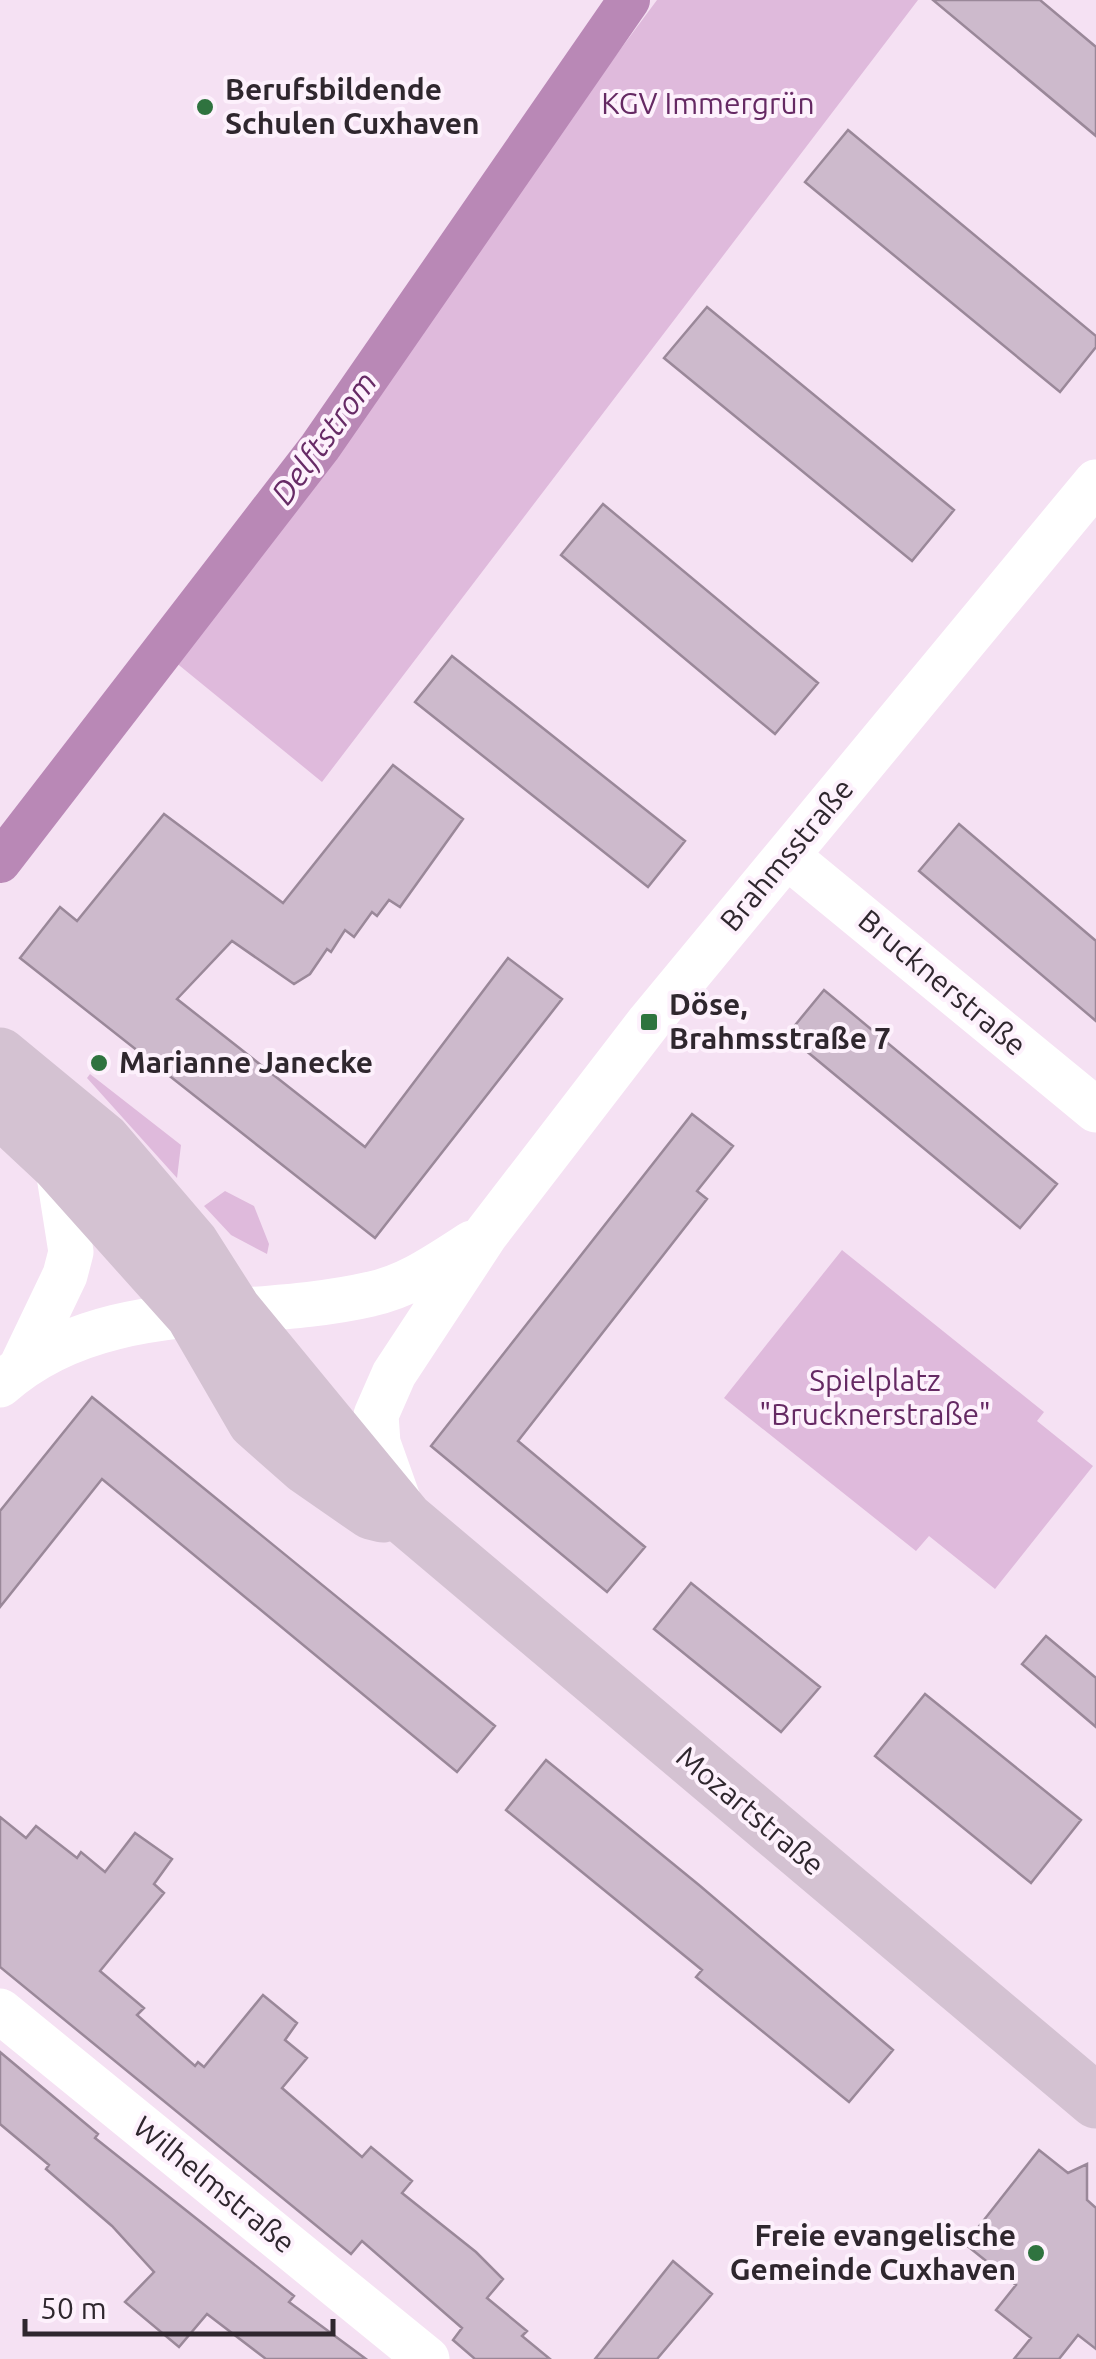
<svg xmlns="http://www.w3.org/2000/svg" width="1096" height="2359" font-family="Ubuntu,sans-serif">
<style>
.green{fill:#dfbadc}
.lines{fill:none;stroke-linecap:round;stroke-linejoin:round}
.canal{stroke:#b988b6;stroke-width:42}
.building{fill:#cdbacc;stroke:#9a8899;stroke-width:2.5}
.street{stroke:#fff;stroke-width:45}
.secondary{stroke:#d4c2d2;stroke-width:55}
.poi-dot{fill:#2f733f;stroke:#fdf1fc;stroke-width:4}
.labels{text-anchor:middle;stroke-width:8;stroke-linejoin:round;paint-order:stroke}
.poi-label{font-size:30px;font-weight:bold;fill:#2f272e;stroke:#fdf1fc;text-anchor:start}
.park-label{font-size:30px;fill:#652963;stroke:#fdf1fc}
.street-label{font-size:30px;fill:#2f272e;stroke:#fdf1fc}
.water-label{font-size:32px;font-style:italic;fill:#672b66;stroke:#fdf1fc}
</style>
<rect width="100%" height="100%" fill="#f5e1f3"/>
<path class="green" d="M657,0H918L322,782L169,657Z
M90,1074L181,1145L177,1178L87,1078Z
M225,1191L254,1206L269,1244L267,1254L231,1235L204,1206Z
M842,1250L1044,1412L1037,1421L1093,1466L995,1589L929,1536L916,1551L724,1398Z"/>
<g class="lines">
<path class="canal" d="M0,862L320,447L629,0"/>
</g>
<path class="building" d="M933,0H1040L1096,47V136Z
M848,130L1096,336V347L1060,392L805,182Z
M707,307L954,510L912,561L664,358Z
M603,504L818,683L775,734L561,555Z
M452,656L685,841L648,887L415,702Z
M393,765L463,819L400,907L389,900L377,916L372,912L354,937L345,930L331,952L327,949L310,974L294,984L232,941L177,999L365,1147L508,958L562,999L375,1238L20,958L60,907L77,921L164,814L283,903Z
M959,824L1096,941V1021L919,871Z
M824,990L1057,1184L1020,1228L787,1035Z
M692,1114L733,1146L697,1191L707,1199L518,1441L645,1547L607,1592L431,1446Z
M92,1397L495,1726L457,1772L102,1479L0,1607V1511Z
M691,1583L820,1687L781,1732L654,1629Z
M1046,1636L1096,1678V1727L1022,1664Z
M925,1694L1081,1820L1031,1883L875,1756Z
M546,1760L699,1885L893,2050L849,2102L696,1977L702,1970L506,1810Z
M0,1817L26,1838L36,1826L77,1858L81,1852L105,1872L135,1833L172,1859L154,1884L164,1893L100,1971L144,2008L137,2015L195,2066L198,2062L204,2067L263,1995L297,2023L285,2040L307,2058L282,2088L362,2157L371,2147L412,2181L402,2193L476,2252L503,2279L487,2298L527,2331L522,2336L550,2359H475L453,2340L462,2328L362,2241L351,2254L0,1967Z
M0,2052L98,2134L95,2138L294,2296L289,2302L366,2359H266L207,2314L179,2347L125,2302L154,2272L112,2226L46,2169L49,2165L0,2124Z
M1039,2150L1068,2173L1087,2164V2200L1096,2208V2349L1078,2335L1059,2359H1014L1031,2338L996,2310L1016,2285L965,2244Z
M673,2261L712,2294L657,2359H595Z"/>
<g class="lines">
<path class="street" d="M787,856L1096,1110
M21,1367L65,1275L71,1252L57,1163
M0,1385C102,1294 247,1323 371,1294C409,1286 439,1264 472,1243
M398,1499L378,1443L376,1415L394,1374L486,1234L649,1022L1096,482
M0,2011L427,2359"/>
<path class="secondary" d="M0,1055L103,1140L192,1244L234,1310L406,1519L1096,2101
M0,1110L57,1163L193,1315L255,1422L306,1467L371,1512L383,1515"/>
</g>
<g class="poi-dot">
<circle cx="205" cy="107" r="10"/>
<rect x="639" y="1012" width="20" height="20" rx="5"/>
<circle cx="99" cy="1063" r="10"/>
<circle cx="1036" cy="2253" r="10"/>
</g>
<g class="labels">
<g class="poi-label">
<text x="225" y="100">Berufsbildende<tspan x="225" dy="34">Schulen Cuxhaven</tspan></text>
<text x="669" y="1015">Döse,<tspan x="669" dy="34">Brahmsstraße 7</tspan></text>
<text x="119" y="1073">Marianne Janecke</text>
<text x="1016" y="2246" text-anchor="end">Freie evangelische<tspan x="1016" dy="34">Gemeinde Cuxhaven</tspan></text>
</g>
<g class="park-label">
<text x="708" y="114">KGV Immergrün</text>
<text x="875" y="1391">Spielplatz<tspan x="875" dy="34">"Brucknerstraße"</tspan></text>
</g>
<g class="street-label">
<text transform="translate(787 855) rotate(-50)" y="10">Brahmsstraße</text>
<text transform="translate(942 983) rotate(40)" y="10">Brucknerstraße</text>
<text transform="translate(750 1811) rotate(40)" y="10">Mozartstraße</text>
<text transform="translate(214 2185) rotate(39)" y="10">Wilhelmstraße</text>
</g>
<g class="water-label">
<text transform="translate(324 438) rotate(-54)" y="11">Delftstrom</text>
</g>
</g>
<path d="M25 2319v15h308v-15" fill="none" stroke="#2f272e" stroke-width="5"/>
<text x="40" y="2319" font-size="30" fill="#2f272e" stroke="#fdf1fc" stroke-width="8" paint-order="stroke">50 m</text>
</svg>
